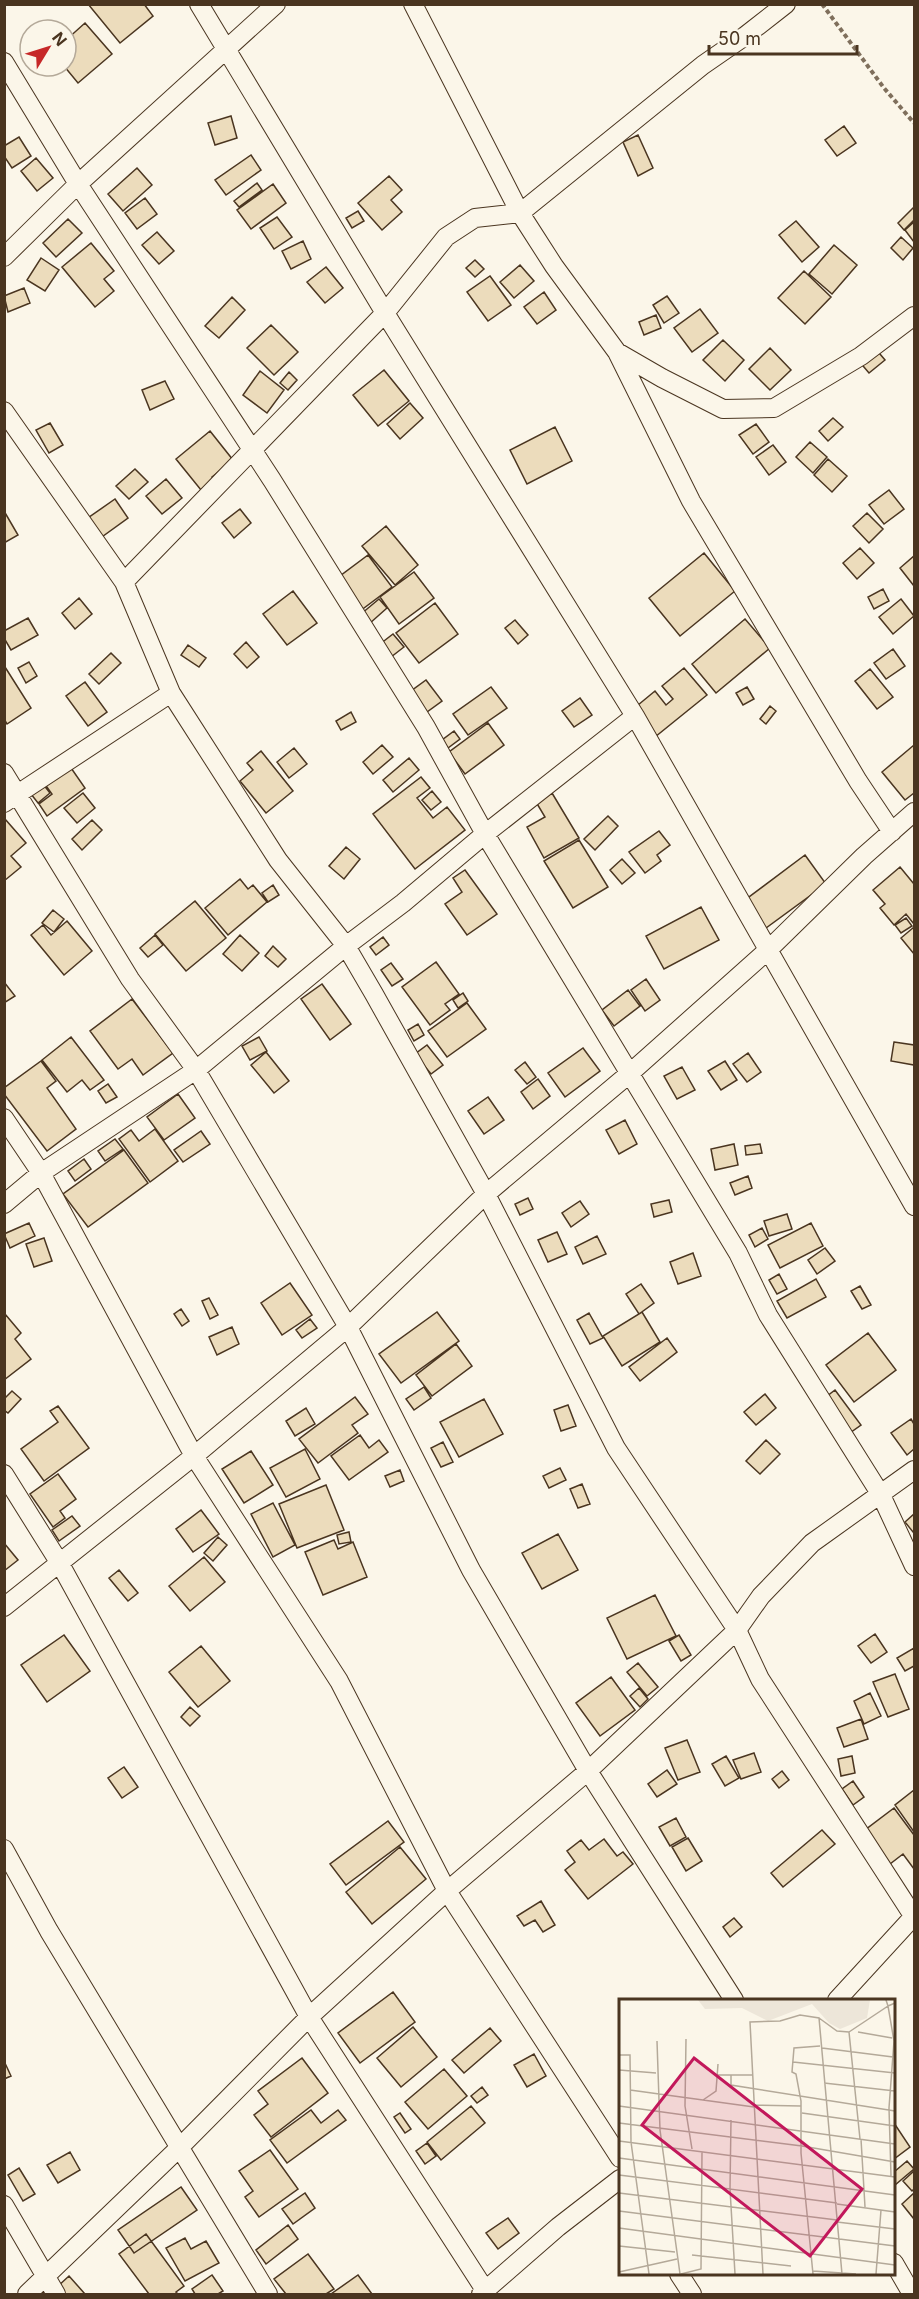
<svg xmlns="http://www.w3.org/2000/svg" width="919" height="2299" font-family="Inter,sans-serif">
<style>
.building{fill:#ecdcbc;stroke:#4a3520;stroke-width:1.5}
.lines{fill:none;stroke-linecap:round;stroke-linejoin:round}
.street-casing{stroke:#4a3520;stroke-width:20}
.path{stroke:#7f6f5c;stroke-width:4;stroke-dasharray:4.5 3;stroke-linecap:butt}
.street{stroke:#fbf6e9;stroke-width:18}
.inset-road{fill:none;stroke:#b4a999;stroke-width:1.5}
.view{fill:#c2185b;fill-opacity:0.15;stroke:#c2185b;stroke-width:3}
.inset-edge{fill:none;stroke:#4a3520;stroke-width:3}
</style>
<rect width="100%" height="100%" fill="#fbf6e9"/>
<path class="building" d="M88,4H144L153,16L120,43Z
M85,23L112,54L78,83L64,66H66V40Z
M231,116L237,138L215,145L208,123Z
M844,126L856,143L837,156L825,140Z
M638,135L653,168L638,176L623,142Z
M19,137L31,156L12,168L4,156V146Z
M251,155L261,170L226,195L215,180Z
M36,158L53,178L37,191L21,171Z
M137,168L152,185L123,211L108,194Z
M389,176L402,190L391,200L402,212L382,230L358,203Z
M257,183L262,190L239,207L234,201Z
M273,184L286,203L251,229L237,210Z
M145,198L157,214L137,229L125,213Z
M914,207V220L904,230L898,223Z
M358,211L364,221L352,228L346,218Z
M277,217L292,237L274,249L260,228Z
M68,219L82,233L56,257L43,243Z
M796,221L819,247L802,262L779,235Z
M914,222V242L905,230Z
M157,232L174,251L159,264L142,245Z
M901,237L913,248L903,260L891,248Z
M303,241L311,259L291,269L282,251Z
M91,243L114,271L104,279L114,291L95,307L62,267Z
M834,245L857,265L832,294L809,274Z
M41,258L59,270L45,291L27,280Z
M475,260L484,269L475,277L466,268Z
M520,265L534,281L514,298L500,282Z
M326,267L343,288L325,303L307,282Z
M804,271L831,297L805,324L778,298Z
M490,276L511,305L488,321L467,292Z
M24,288L30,303L8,312L4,296Z
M544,292L556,310L537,324L524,307Z
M667,296L679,313L664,323L653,305Z
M232,297L245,310L219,338L205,326Z
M700,309L718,333L692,352L674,328Z
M656,315L661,328L644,335L639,322Z
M271,325L298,352L274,375L247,348Z
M723,340L744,360L725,381L703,360Z
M869,341L885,360L869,373L853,354Z
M770,348L791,370L770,390L749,369Z
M384,370L409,401L378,426L353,395Z
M260,371L284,390L267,413L243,395Z
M289,372L297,380L288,390L280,383Z
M165,381L174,399L150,410L142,390Z
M410,403L423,418L400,439L387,424Z
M833,418L843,427L828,441L819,431Z
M50,423L63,445L49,453L36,430Z
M756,424L769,442L753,454L739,435Z
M555,427L572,461L527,484L510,450Z
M210,431L233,460L212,477L214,479L201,490L176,459Z
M810,442L827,457L813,473L796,457Z
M773,445L786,462L769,475L756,457Z
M828,459L847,476L832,492L814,475Z
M135,469L148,482L129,499L116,486Z
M166,479L182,498L162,514L146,496Z
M889,490L904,509L884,524L869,505Z
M115,499L128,518L99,539L85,520Z
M240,509L251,523L234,538L222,523Z
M4,511L18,535L4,543Z
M867,513L883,529L869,543L853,526Z
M386,526L418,565L395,585L362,546Z
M860,548L874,563L857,579L843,563Z
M704,553L735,591L680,636L649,598Z
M368,555L392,587L360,611L336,579Z
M914,556V586L900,568Z
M414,572L434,598L399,624L380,597Z
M883,589L889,601L874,609L868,597Z
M293,591L317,623L287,645L263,614Z
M79,598L92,614L75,629L62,613Z
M379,599L387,608L369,624L361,614Z
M901,599L914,616L893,634L879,617Z
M435,603L458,634L419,663L396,633Z
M28,618L38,635L11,650L4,638V631Z
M745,619L770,648L716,693L692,664Z
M515,620L528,635L518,644L505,628Z
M393,634L404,647L391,657L380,644Z
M246,642L259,657L247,668L234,654Z
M188,645L206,658L199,667L181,655Z
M893,649L905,666L886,679L874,663Z
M111,653L121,663L99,684L89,674Z
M29,662L37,676L26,683L18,668Z
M5,667L31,708L7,724L4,719Z
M684,668L707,695L655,737L632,710L655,691L666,705L673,699L662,686Z
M870,669L893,697L877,709L855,681Z
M426,680L442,701L427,712L411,691Z
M85,682L107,712L88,726L66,696Z
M491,687L507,708L468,735L453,714Z
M747,687L754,699L743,705L736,693Z
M580,698L592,715L574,727L562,711Z
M770,706L776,711L766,724L760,719Z
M351,712L356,722L341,730L336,721Z
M488,723L504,745L465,774L449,752Z
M454,731L460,739L448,748L442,740Z
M382,745L393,757L373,774L363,762Z
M914,745V793L905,800L882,772Z
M294,748L307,764L289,778L277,762Z
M261,751L293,791L266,813L240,781L253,770L247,763Z
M409,758L419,770L393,792L383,780Z
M69,765L85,788L47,816L39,804L52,794L44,783Z
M421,777L430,788L417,798L433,818L447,807L465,830L415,869L373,814Z
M43,784L50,793L38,803L31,794Z
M432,791L441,802L431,810L422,800Z
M83,793L95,808L77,823L64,808Z
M552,793L579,838L544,858L527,827L545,817L536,802Z
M608,816L618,826L595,850L584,839Z
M5,819L26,843L11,856L21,867L4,881Z
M92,820L102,830L82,850L72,839Z
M659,831L670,845L657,855L661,861L645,873L629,852Z
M579,840L608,887L573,908L544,861Z
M346,847L360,859L344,879L329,866Z
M805,855L826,884L766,928L745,900Z
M622,859L635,873L622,884L610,870Z
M900,867L914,884V924L906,914L894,925L880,908L885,904L873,890Z
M465,870L497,914L467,935L445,904L462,892L453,878Z
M240,879L248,889L253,885L267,902L228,935L205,908Z
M273,885L279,895L268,902L262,893Z
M195,901L226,938L186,971L155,934Z
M701,907L719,940L664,969L646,936Z
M53,910L64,919L54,932L42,923Z
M906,918L912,926L901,933L895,925Z
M67,921L92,951L64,975L31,935L43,925L51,935Z
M914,927V954L901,938Z
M155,935L163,945L148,957L140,948Z
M240,935L259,953L242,971L223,954Z
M383,937L389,945L376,955L370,947Z
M273,946L286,959L278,967L265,956Z
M436,962L459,994L445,1004L450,1010L430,1025L402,987Z
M391,963L403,979L392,986L381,970Z
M646,979L660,1000L645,1011L631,990Z
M4,982L15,996L4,1003Z
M322,984L351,1024L330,1040L301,999Z
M628,990L640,1006L614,1026L602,1010Z
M463,993L468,1001L458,1008L453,1000Z
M132,999L173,1053L143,1075L132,1059L118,1069L90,1031Z
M467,1003L486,1029L447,1057L428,1031Z
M418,1024L424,1035L414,1041L408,1030Z
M71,1037L104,1080L90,1090L82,1080L67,1092L42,1060Z
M259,1037L267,1051L250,1060L242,1046Z
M894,1042L914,1045V1065L891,1061Z
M427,1045L443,1065L431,1074L415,1054Z
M583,1048L600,1071L565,1097L548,1073Z
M266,1052L289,1081L274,1093L251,1065Z
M748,1053L761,1072L747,1082L733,1064Z
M41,1061L56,1081L47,1088L76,1129L47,1151L4,1094V1088Z
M725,1061L737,1080L721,1090L708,1071Z
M525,1062L536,1077L527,1084L515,1070Z
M682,1067L695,1090L677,1099L664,1076Z
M538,1079L550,1096L533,1109L521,1092Z
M108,1084L117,1097L106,1103L98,1091Z
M178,1094L195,1118L164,1140L147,1117Z
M488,1097L504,1120L484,1134L468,1111Z
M625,1120L637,1144L619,1154L606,1130Z
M155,1129L178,1161L150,1182L119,1139L131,1130L139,1141Z
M201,1131L210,1144L183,1162L174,1150Z
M115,1139L123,1149L105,1161L98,1151Z
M734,1144L738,1165L715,1170L711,1149Z
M760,1144L762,1153L746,1155L745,1146Z
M124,1150L148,1183L88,1227L63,1194Z
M84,1159L91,1169L75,1181L68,1171Z
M748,1176L752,1188L735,1195L730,1183Z
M528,1198L533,1209L520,1215L515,1204Z
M669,1200L672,1212L654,1217L651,1204Z
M580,1201L589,1214L571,1227L562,1213Z
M787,1214L792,1229L769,1236L764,1221Z
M29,1223L35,1236L10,1248L4,1234Z
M811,1223L823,1246L780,1268L768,1245Z
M762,1228L768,1239L755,1247L749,1235Z
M557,1232L567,1254L548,1262L538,1240Z
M597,1236L606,1254L583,1264L575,1247Z
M44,1238L52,1261L34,1267L26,1244Z
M825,1248L835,1261L817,1274L808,1260Z
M693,1253L701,1276L678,1284L670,1262Z
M779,1274L787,1289L777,1294L769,1280Z
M816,1279L826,1297L787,1318L777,1301Z
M290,1283L312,1315L282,1335L261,1303Z
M641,1284L654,1303L639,1314L626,1294Z
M860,1286L871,1305L862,1309L851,1291Z
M209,1298L218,1315L210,1319L202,1301Z
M181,1309L189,1321L182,1326L174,1314Z
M437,1312L459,1341L401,1383L379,1354Z
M642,1312L660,1342L622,1366L603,1336Z
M589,1313L603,1338L590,1344L577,1320Z
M5,1314L21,1333L15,1339L31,1359L4,1380Z
M310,1319L317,1328L302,1338L296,1330Z
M232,1327L239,1344L217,1355L209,1337Z
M868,1333L896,1370L854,1402L826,1365Z
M667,1338L677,1352L640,1381L629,1367Z
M456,1344L472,1366L432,1396L416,1375Z
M424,1387L431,1398L414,1410L406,1399Z
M835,1390L861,1425L847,1435L822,1400Z
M12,1391L21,1399L8,1413L4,1410V1399Z
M765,1394L776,1408L756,1425L744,1412Z
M355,1397L368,1414L352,1425L358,1433L318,1463L299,1439Z
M484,1399L503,1434L459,1457L440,1422Z
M568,1405L576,1426L561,1431L554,1410Z
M58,1406L89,1448L44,1481L21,1449L58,1422L50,1411Z
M306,1408L315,1424L295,1436L286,1421Z
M911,1419L914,1424V1449L907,1455L891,1433Z
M360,1435L369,1448L379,1440L388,1452L349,1480L331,1456Z
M766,1440L780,1454L760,1474L746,1461Z
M443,1442L453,1462L441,1467L431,1448Z
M305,1449L320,1479L286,1497L270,1468Z
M251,1451L273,1485L244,1503L222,1469Z
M560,1468L566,1480L549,1488L543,1476Z
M400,1470L404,1481L390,1487L385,1476Z
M58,1474L76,1499L60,1511L65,1518L53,1527L30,1494Z
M582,1484L590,1504L578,1508L570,1489Z
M326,1485L344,1530L297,1548L279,1504Z
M273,1503L295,1545L273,1557L251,1514Z
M201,1510L219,1534L193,1552L176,1529Z
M914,1514V1531L913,1532L905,1522Z
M72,1516L80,1526L59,1541L52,1530Z
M349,1532L351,1542L339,1544L337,1535Z
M558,1534L578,1570L542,1589L522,1553Z
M218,1537L227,1545L213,1561L204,1553Z
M334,1540L338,1549L353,1542L367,1577L323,1595L305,1552Z
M4,1543L18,1560L4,1571Z
M204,1557L225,1582L190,1611L169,1586Z
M119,1570L138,1593L128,1601L109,1578Z
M655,1595L676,1636L627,1659L607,1618Z
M875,1634L887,1652L871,1663L858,1646Z
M64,1635L90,1671L47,1702L21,1665Z
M679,1635L691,1655L681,1661L669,1641Z
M201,1646L230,1681L198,1707L169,1672Z
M914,1648V1666L905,1671L897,1658Z
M638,1663L658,1687L647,1696L627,1672Z
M895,1674L909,1709L888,1717L873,1682Z
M611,1677L635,1710L600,1736L576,1703Z
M639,1688L648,1699L640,1707L630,1696Z
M870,1693L881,1716L864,1724L854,1701Z
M190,1707L200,1716L190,1726L181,1717Z
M861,1719L868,1739L844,1747L837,1728Z
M687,1740L700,1772L678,1780L665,1748Z
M754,1753L761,1772L741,1779L733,1760Z
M726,1756L739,1778L725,1786L712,1764Z
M852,1756L855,1773L841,1776L838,1759Z
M124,1767L138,1787L122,1798L108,1778Z
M667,1770L677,1784L657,1797L648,1784Z
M782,1771L789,1780L779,1788L772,1779Z
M853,1781L864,1797L853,1805L842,1789Z
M914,1790V1832L895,1805Z
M894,1808L914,1835V1869L903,1854L890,1864L865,1830Z
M676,1818L686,1837L670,1846L659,1827Z
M388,1821L404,1842L346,1885L330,1864Z
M822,1830L835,1844L783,1887L771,1873Z
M688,1838L702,1861L686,1871L672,1847Z
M604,1839L617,1856L623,1852L633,1864L588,1899L565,1870L575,1862L567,1851L581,1840L589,1850Z
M400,1847L426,1879L372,1924L346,1892Z
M541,1901L555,1925L543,1932L535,1920L524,1926L517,1916Z
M734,1918L742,1927L730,1937L723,1927Z
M393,1992L415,2022L360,2063L338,2033Z
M413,2027L437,2057L401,2087L377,2058Z
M490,2028L501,2041L464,2073L452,2060Z
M534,2054L546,2076L527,2087L514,2065Z
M302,2058L328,2093L271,2137L254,2115L268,2104L258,2091Z
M4,2061L11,2076L4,2079Z
M444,2069L467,2096L428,2129L405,2102Z
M482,2087L488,2095L477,2103L471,2096Z
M471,2106L485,2123L441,2160L427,2142Z
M311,2110L321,2123L338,2110L346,2120L287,2163L270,2140Z
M400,2113L411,2129L405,2133L394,2117Z
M894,2123L910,2147L894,2159Z
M427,2143L436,2156L425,2164L416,2151Z
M270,2150L298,2189L259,2217L245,2197L253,2191L239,2171Z
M70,2152L80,2170L58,2183L47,2165Z
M907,2161L914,2169L895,2185L894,2172Z
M19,2168L35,2194L23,2201L8,2175Z
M914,2171V2189L912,2191L903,2181Z
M181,2187L197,2210L134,2253L118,2230Z
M305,2193L315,2208L293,2224L282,2209Z
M914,2193V2219L902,2204Z
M508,2218L519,2233L498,2249L486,2233Z
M288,2225L298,2239L266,2264L256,2250Z
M146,2234L184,2286L176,2292L178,2294H149L119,2254Z
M185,2238L191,2249L206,2241L219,2263L185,2281L166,2248Z
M308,2254L334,2289L326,2294H286L274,2279Z
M212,2275L223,2291L218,2294H195L192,2289Z
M358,2275L372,2294H331Z
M69,2276L85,2294H63L57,2287Z"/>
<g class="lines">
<defs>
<path id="street" d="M199,4L385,313L635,716L914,1206
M413,4L520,213L554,266L617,352L691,501L858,781L892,832
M4,62L78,184L272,480L426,727L485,834L738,1253L768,1315L881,1495L914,1566
M4,257L78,184L276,4
M617,352L662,378L723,409L774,408L861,356L914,316
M4,411L124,582L171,693L278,860L346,946L374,994L486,1194L616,1448L737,1630L760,1679L914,1917
M124,582L385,313L446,237L475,218L520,213L703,65L745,36L786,4
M4,773L130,979L196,1070L348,1327L471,1570L588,1771L734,2000
M4,803L171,693
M4,1118L41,1173L196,1070L346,946L403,903L485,834L635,716
M4,1204L41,1173L194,1456L339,1681L447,1891L620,2158
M4,1474L59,1562L309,2017L485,2290
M4,1607L194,1456L348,1327L486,1194L629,1074L768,950L864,856L914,812
M4,1849L49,1931L268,2294
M837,2000L914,1916
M4,2205L56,2294
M894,2263L912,2294
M679,2274L692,2294
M27,2294L178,2149L309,2017L447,1891L588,1771L737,1630L761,1596L812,1543L914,1470
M481,2294L558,2227L620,2179"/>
</defs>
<use href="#street" class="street-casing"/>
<path class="path" d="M822,4L884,88L914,123"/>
<use href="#street" class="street"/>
</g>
<g transform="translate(619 1999)">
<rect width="276" height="276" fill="#fbf6e9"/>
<path d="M79,1H251L248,19L221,30L210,24L193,5L149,22L123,9L86,10Z" fill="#ede6d9"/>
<path class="inset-road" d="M200,19L218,32L230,33M239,33L273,39M67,40L66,107L73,150M38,42L41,131L61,275M203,49L274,58M0,56H11L12,143L30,275M174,63L276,74M0,71L37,74M98,76H133M112,76V86L276,112M205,84L276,92M11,91L135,108M84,101L97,92L99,65M135,106L182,107M0,107L276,145M183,114L276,127M0,124L183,147L276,163M241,140L230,33L269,7L267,1M242,140L246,208M0,142L276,178M0,159L276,196M0,176L111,190L112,121M272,177L270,109L275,42L269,7L276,4M0,194L218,221M218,205L276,213M0,212L276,247M218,223L276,230M0,229L276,266M0,247L56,253M73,256L172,267M194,272L237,275M0,273L58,260M62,275L82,270L83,153M116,275L111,190L218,204M144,275L131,23L161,22L181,16L200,19L223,275M194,275L182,154V102L177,75L173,73L175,49L201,47M257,275L262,211"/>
<path class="view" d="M75,59L243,190L191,257L23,126Z"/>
<rect width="276" height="276" class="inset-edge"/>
</g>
<rect width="919" height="2299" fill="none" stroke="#4a3520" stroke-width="12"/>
<g transform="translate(48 48) rotate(52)"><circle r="28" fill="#fbf6e9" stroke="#b4a999" stroke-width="1.5"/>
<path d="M0-4.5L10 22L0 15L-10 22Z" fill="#c62828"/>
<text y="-9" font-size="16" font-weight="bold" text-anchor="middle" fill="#4a3520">N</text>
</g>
<path d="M709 45v9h148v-9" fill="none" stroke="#4a3520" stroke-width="3"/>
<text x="718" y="45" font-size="18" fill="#4a3520" stroke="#fbf6e9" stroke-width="4.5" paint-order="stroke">50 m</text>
</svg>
